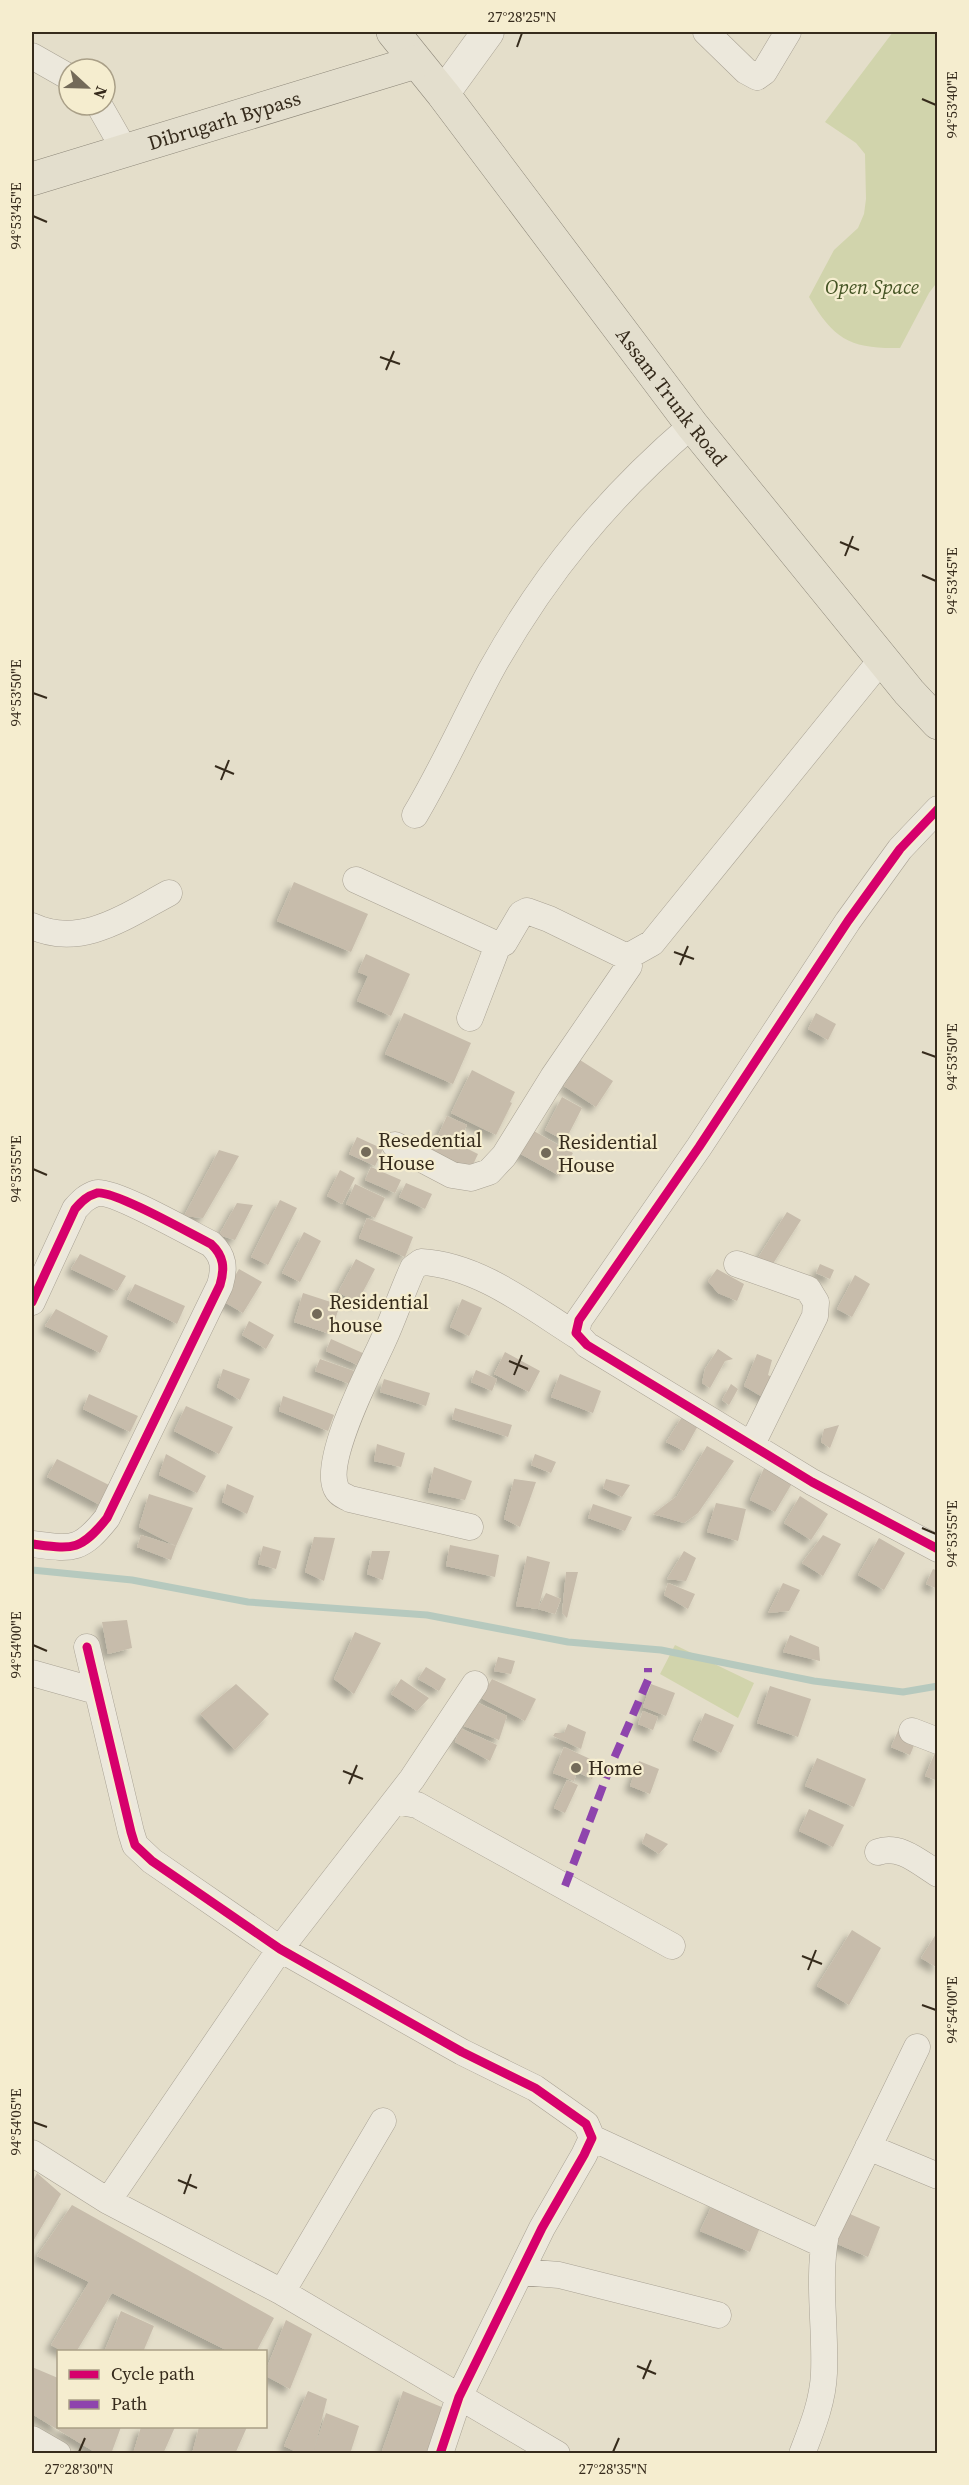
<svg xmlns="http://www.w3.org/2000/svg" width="969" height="2485" font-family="'Source Serif 4',serif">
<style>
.green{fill:#d1d4ac}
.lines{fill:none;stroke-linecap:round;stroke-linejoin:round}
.stream{stroke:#b6c9be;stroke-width:7}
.building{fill:#c7bcab;filter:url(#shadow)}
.minor-casing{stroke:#a9a294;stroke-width:27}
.tertiary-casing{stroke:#a9a294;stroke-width:33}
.primary-casing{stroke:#8e887a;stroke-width:34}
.minor{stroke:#ece8dc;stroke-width:26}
.tertiary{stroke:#ece8dc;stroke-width:32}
.primary{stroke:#e3decd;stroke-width:33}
.quiet{stroke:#8e44ad;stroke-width:8;stroke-dasharray:15 8;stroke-linecap:butt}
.cycleway-casing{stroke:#f5edcf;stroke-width:13}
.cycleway{stroke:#d6006c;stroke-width:9}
.ticks{fill:none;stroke:#362b1c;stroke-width:2}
.poi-dot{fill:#736a59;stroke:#f5edcf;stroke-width:2}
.labels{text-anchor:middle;stroke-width:4.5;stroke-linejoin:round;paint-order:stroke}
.street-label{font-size:20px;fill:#362b1c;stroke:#f5edcf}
.park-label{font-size:20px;font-style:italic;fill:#435323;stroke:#f5edcf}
.poi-label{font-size:20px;fill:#362b1c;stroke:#f5edcf;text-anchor:start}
.neatline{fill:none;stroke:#362b1c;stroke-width:2}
.ticks-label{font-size:15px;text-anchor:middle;fill:#362b1c}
</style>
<defs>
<filter id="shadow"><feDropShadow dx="-5.5" dy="5.5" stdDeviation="3" flood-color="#0004"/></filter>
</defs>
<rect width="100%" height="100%" fill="#e4deca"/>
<path class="green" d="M893,32H937V287L935,285L929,293L900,348C851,349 834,340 809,297L834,250L858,228L864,214L866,199L865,154L856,143L825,122Z
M675,1645L754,1683L738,1718L660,1674Z"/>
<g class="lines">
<path class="stream" d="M32,1570L132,1580L248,1602L427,1615L568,1642L661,1650L814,1681L903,1692L938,1686"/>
</g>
<path class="building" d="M294,882L368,914L351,952L277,921Z
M366,954L410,974L391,1016L357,1001L368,976L358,972Z
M404,1013L471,1043L453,1084L385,1054Z
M816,1013L836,1024L828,1040L808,1029Z
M580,1060L613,1081L596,1107L564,1086Z
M472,1070L515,1092L510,1102L512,1103L496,1135L451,1113Z
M562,1097L582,1108L565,1141L545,1130Z
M447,1116L467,1125L458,1144L478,1154L469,1173L429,1155Z
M532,1130L573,1153L560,1176L519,1153Z
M357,1137L383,1149L375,1166L349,1154Z
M219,1150L239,1156L203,1218L184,1216Z
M371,1167L401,1180L395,1193L365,1180Z
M340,1170L355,1178L342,1204L327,1196Z
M406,1183L432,1194L425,1209L399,1197Z
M355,1184L385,1198L375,1218L346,1204Z
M280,1200L297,1208L268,1265L251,1257Z
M237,1203L253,1205L235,1240L219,1235Z
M787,1212L801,1220L767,1273L754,1264Z
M367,1218L413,1237L405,1257L359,1238Z
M304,1232L321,1241L300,1282L282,1273Z
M80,1254L126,1276L117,1291L71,1269Z
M356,1259L375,1269L357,1303L338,1292Z
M820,1264L834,1270L830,1279L816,1273Z
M239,1269L262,1282L243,1313L221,1300Z
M717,1269L744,1284L737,1301L718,1293L708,1281Z
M855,1275L870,1284L852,1317L837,1309Z
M135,1284L185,1306L177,1324L127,1299Z
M303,1293L340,1305L330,1334L294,1322Z
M462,1299L482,1308L469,1336L450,1327Z
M56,1309L108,1336L100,1353L45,1326Z
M249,1321L274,1335L266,1349L242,1335Z
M331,1339L365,1354L360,1366L326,1351Z
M718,1349L733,1359L725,1361L710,1388L702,1383L705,1369Z
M505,1352L540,1371L529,1392L494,1374Z
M757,1354L772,1360L768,1375L780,1381L771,1402L744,1386Z
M320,1359L354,1371L350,1384L315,1371Z
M223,1369L250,1379L240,1400L217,1387Z
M476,1370L497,1379L492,1391L471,1382Z
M560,1374L601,1391L593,1413L551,1397Z
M384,1379L430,1393L426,1406L380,1392Z
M731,1384L738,1389L729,1405L722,1400Z
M89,1394L138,1416L130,1432L83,1409Z
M283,1396L334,1415L328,1431L279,1411Z
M186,1406L233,1427L219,1454L174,1431Z
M455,1408L512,1425L508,1437L452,1419Z
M684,1414L700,1422L684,1451L666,1442Z
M839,1425L830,1448L821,1442L824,1429Z
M377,1444L405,1453L401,1467L374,1461Z
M707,1446L734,1461L698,1513L684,1523L653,1514L677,1496Z
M166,1454L206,1476L197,1493L159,1475Z
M535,1454L556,1462L551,1473L531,1465Z
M57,1459L111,1486L102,1506L47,1477Z
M765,1466L794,1480L775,1512L750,1500Z
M434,1467L472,1481L465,1500L428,1492Z
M514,1479L536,1482L520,1527L504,1519Z
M606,1479L630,1485L622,1497L603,1488Z
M227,1484L254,1496L247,1514L222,1502Z
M149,1494L193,1508L176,1546L139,1527Z
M800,1496L828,1514L811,1540L784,1523Z
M716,1503L746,1509L738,1541L707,1532Z
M593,1504L632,1517L625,1531L588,1518Z
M141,1535L176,1546L171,1560L137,1547Z
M823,1535L841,1544L823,1576L802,1563Z
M314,1537L335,1538L324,1581L305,1572Z
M879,1538L905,1553L884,1590L858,1575Z
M450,1545L499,1555L495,1577L446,1566Z
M263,1546L281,1551L276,1569L258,1564Z
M372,1551H390L383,1580L367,1574Z
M684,1551L696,1558L686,1581L667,1579Z
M527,1556L550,1562L538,1609L516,1606Z
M933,1569L938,1571V1589L926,1584Z
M566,1572H578L567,1618L562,1613Z
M668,1583L695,1594L688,1609L664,1595Z
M783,1583L800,1590L789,1611L768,1613Z
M546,1593L561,1599L555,1614L538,1609Z
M127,1620L132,1648L108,1654L102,1622Z
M355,1632L381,1643L354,1694L334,1679Z
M790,1635L819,1647L820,1661L783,1652Z
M498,1657L515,1661L511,1674L494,1671Z
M426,1667L446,1679L439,1691L418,1679Z
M401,1679L429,1698L417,1711L391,1694Z
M492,1679L536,1699L525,1721L481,1698Z
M236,1684L269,1714L235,1750L200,1714Z
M651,1684L675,1693L666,1716L643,1707Z
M770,1686L811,1699L798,1737L757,1723Z
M476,1702L507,1716L499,1740L464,1726Z
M643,1711L658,1717L653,1730L638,1724Z
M705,1713L734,1725L721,1753L693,1740Z
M568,1724L586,1732L581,1749L553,1736L555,1733H564Z
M460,1728L497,1745L490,1761L455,1742Z
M898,1731L917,1738L910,1755L891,1747Z
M938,1746V1781L925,1776Z
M564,1747L599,1763L592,1779L577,1772L574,1781L553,1773Z
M817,1758L866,1779L854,1807L805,1786Z
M639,1761L659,1769L650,1794L630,1786Z
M567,1780L578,1785L565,1813L554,1808Z
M809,1809L844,1825L833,1847L799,1831Z
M646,1833L668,1844L659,1854L642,1843Z
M852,1930L881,1948L849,2005L817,1986Z
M938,1931V1968L921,1958Z
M37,2173L61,2194L32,2243V2183Z
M715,2199L763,2220L750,2252L700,2231Z
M72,2205L274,2318L256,2352H230L112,2293L76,2352H64L51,2345L89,2282L37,2256Z
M843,2211L880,2227L868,2257L830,2241Z
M121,2311L154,2326L143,2352H104Z
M286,2320L312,2334L290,2389L266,2376V2370Z
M32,2367L58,2378V2427H121L111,2454H98L32,2414Z
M308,2391L327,2399L314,2450L326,2413L359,2426L350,2454H301L284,2446Z
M403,2391L444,2408L429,2454H381Z
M141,2427H175L163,2454H133Z
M199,2427H247L235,2454H192Z"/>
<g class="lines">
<defs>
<path id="minor" d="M706,32L746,71L757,77L764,72L788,32
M32,56L69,77
M99,105L124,149
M938,809L900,849L848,921L699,1147L579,1320L576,1333L587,1345L812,1482L938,1549
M415,815C443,768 465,718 491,670C545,573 608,497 692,425
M356,880L498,945L504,943L521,914L527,911L549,919L627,957L652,943L882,659
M32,926C81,949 126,916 169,893
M470,1018L498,945
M395,1145L452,1175L471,1178L489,1172L504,1156L553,1077L629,966L627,957
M737,1264L808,1289L816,1302L815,1316L752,1444
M32,1302L75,1209C82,1201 87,1196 97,1193C114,1190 191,1234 211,1244C224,1256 225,1268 220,1285L107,1518C80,1552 72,1549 32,1544
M470,1527L350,1499C345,1496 339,1495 336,1488C323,1459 370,1370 383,1341C394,1317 402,1292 413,1268L421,1262C479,1265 531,1307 579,1337
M87,1647L131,1832L135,1845L152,1861L280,1949L462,2052L535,2088L586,2124L592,2138L584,2155L542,2228L459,2397L440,2454
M32,1673L96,1691
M912,1731L938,1741
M395,1801L417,1805L672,1946
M878,1852C900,1844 920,1863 938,1874
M592,2138L824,2245
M868,2147L938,2176
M32,2153L108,2201L282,2292L557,2454
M108,2201L280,1949L412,1779L475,1684
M522,2272L559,2275L718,2315
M282,2292L383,2121
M32,2439L58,2454
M802,2454C812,2428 823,2401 824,2373C826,2327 817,2280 826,2234L917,2047"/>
<path id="tertiary" d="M443,94L488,32"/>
<g id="primary">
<path id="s1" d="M393,32L443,94L692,425L909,692L938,723"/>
<path id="s2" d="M32,179L416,62"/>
</g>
</defs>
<use href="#minor" class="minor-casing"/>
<use href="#tertiary" class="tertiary-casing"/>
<use href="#primary" class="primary-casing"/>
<use href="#minor" class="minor"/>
<use href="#tertiary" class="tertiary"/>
<use href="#primary" class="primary"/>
<path class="quiet" d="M565,1886L609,1770L648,1680V1668"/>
<defs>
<path id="cycleway" d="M938,809L900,849L848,921L699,1147L579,1320L576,1333L587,1345L812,1482L938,1549
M32,1302L75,1209C82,1201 87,1196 97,1193C114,1190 191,1234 211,1244C224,1256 225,1268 220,1285L107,1518C80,1552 72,1549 32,1544
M87,1647L131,1832L135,1845L152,1861L280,1949L462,2052L535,2088L586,2124L592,2138L584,2155L542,2228L459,2397L440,2454"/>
</defs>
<use href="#cycleway" class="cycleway-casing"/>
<use href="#cycleway" class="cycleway"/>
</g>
<path class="ticks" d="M517,47L522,33M922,99L936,105M33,216L47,222M380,357L400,364M386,370L394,351M840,542L859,550M845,556L853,536M922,575L936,581M33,693L47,698M215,766L234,774M221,780L229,760M674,952L694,959M680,965L688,946M922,1052L936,1057M33,1169L47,1175M509,1361L528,1369M514,1375L522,1355M922,1528L936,1534M33,1645L47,1651M343,1771L363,1779M349,1784L357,1765M802,1956L822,1964M808,1970L816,1950M922,2005L936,2010M33,2122L47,2127M178,2180L197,2188M184,2194L191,2174M637,2366L656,2374M643,2379L651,2360M79,2452L85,2438M613,2452L619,2438"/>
<g class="poi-dot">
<circle cx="366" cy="1152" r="6"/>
<circle cx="546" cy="1153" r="6"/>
<circle cx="317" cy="1314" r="6"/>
<circle cx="576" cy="1768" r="6"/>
</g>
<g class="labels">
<g class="street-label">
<text dy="7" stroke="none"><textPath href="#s2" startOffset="201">Dibrugarh Bypass</textPath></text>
<text dy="7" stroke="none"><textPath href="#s1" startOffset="459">Assam Trunk Road</textPath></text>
</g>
<g class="park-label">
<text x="872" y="294">Open Space</text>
</g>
<g class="poi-label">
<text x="378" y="1147">Resedential<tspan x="378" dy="23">House</tspan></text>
<text x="558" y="1149">Residential<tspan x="558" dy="23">House</tspan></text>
<text x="329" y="1309">Residential<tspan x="329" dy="23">house</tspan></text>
<text x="588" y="1775">Home</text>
</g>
</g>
<rect width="969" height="2485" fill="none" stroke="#f5edcf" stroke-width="66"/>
<rect x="57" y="2350" width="210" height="78" fill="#f5edcf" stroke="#a99f87" stroke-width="1.5"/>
<rect x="69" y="2370" width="30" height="9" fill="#d6006c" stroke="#a99f87" stroke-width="1.5"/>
<text x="111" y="2380" font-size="18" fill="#362b1c">Cycle path</text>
<rect x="69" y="2400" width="30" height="9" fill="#8e44ad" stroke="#a99f87" stroke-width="1.5"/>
<text x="111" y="2410" font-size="18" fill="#362b1c">Path</text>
<g transform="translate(87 87) rotate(112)"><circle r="28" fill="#f5edcf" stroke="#a99f87" stroke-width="1.5"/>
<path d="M0-4.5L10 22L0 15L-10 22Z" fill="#736a59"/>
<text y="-9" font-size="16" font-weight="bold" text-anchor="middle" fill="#362b1c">N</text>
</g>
<rect x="33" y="33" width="903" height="2419" class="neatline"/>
<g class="ticks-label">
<text x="522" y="22">27°28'25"N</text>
<text transform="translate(952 105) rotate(-90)" y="5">94°53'40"E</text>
<text transform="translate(16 216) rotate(-90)" y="5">94°53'45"E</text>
<text transform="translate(952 581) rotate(-90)" y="5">94°53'45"E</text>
<text transform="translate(16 693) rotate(-90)" y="5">94°53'50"E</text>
<text transform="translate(952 1057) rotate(-90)" y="5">94°53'50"E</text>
<text transform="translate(16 1169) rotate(-90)" y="5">94°53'55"E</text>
<text transform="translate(952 1534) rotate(-90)" y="5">94°53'55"E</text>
<text transform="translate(16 1645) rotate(-90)" y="5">94°54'00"E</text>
<text transform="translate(952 2010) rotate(-90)" y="5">94°54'00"E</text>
<text transform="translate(16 2122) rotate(-90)" y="5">94°54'05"E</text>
<text x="79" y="2474">27°28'30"N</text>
<text x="613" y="2474">27°28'35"N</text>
</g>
</svg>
